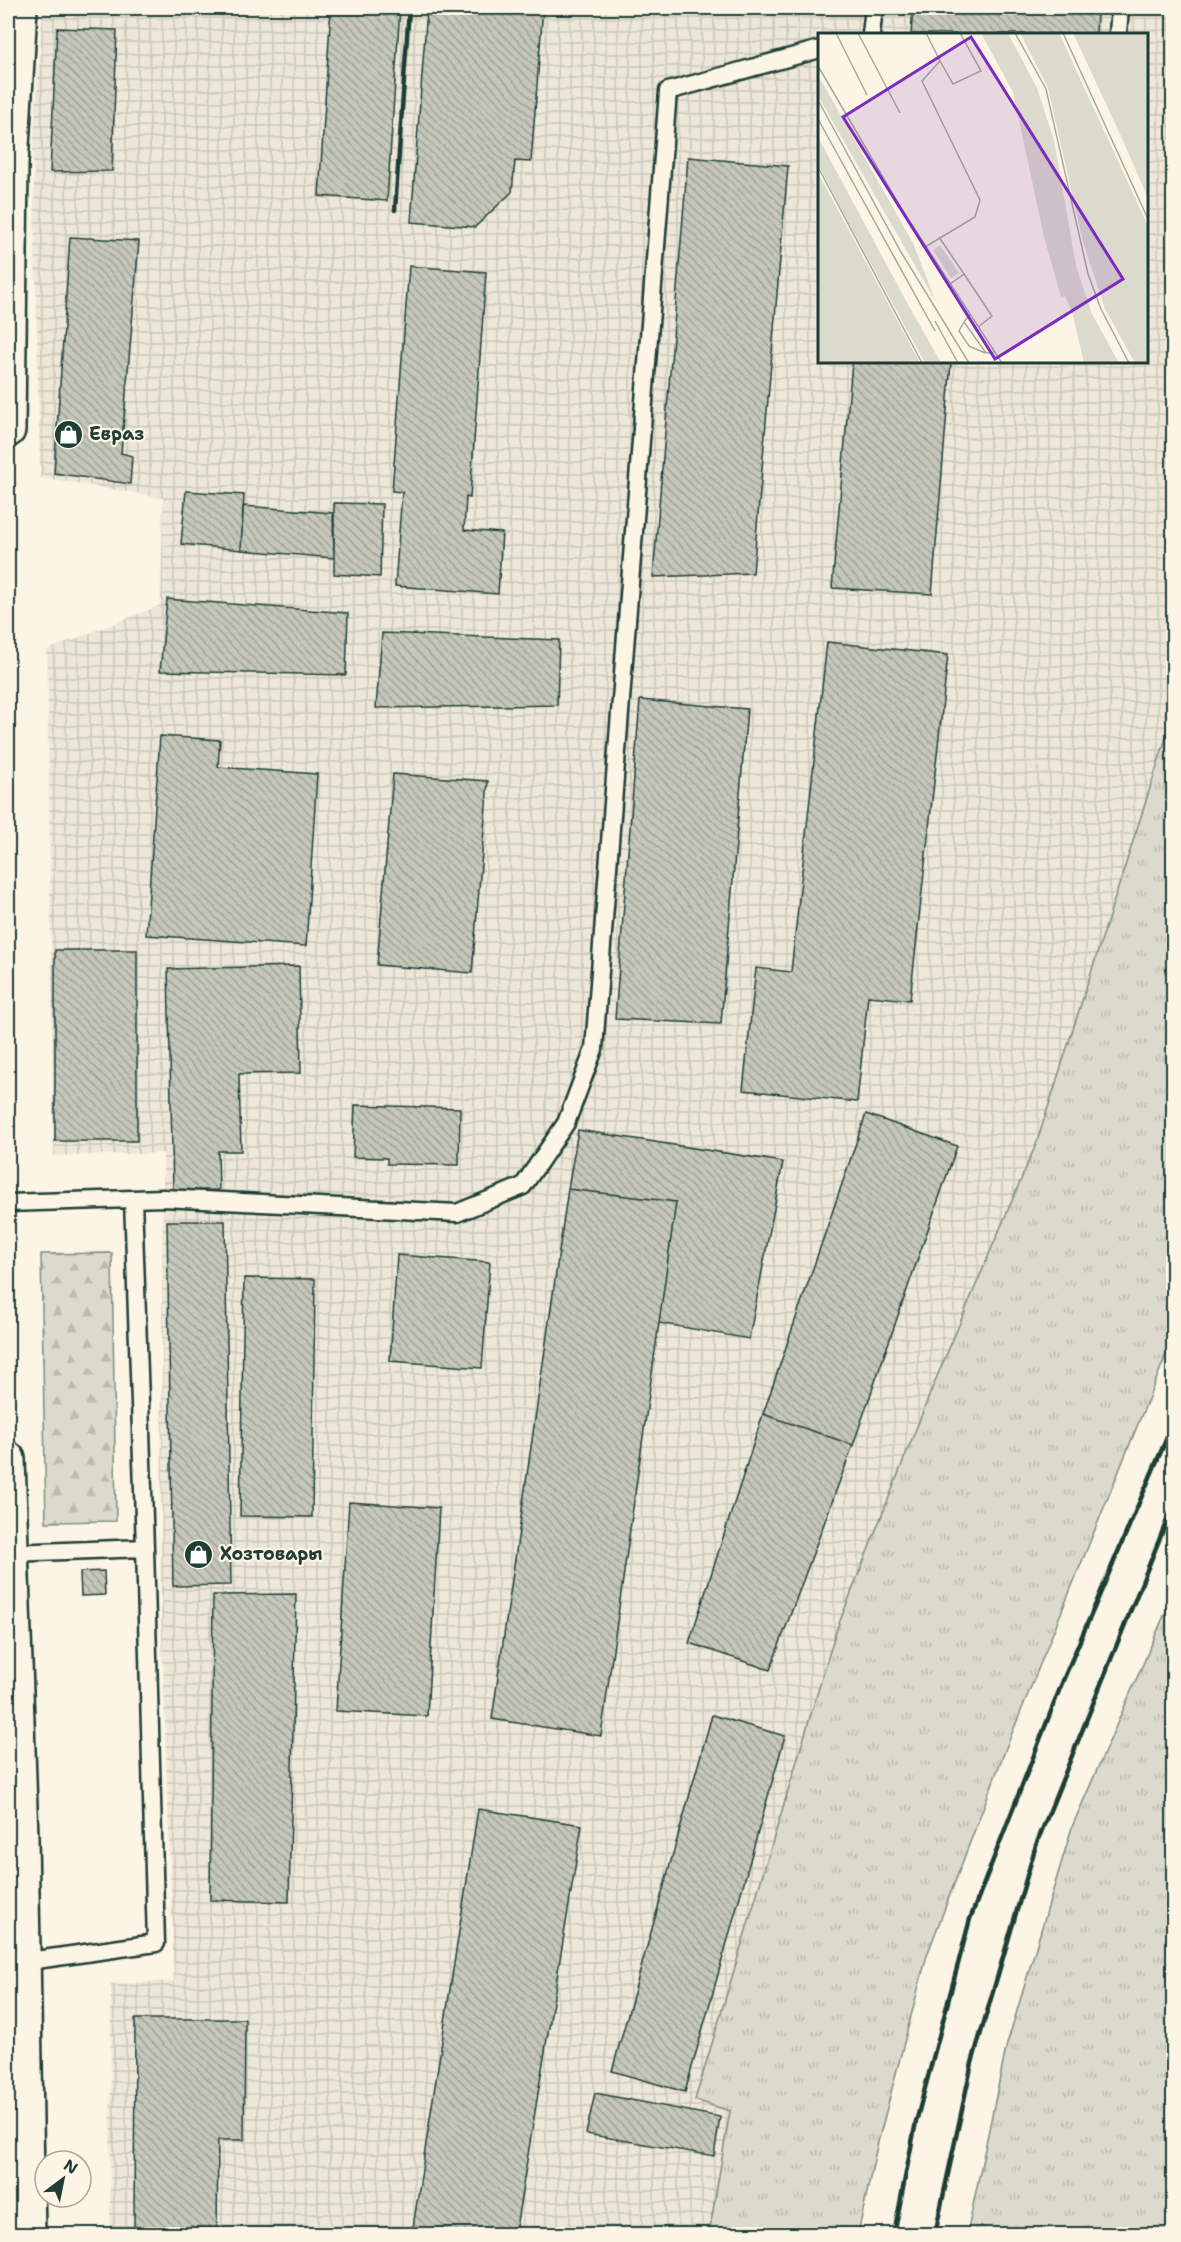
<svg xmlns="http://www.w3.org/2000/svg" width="1181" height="2242" font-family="'Shantell Sans',sans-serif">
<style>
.industrial{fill:url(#industrial-grid);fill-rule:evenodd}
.grass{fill:url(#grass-tufts);stroke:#7e8c80;stroke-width:1.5}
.forest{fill:url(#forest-firs);stroke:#7e8c80;stroke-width:1.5}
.building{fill:url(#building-back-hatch);stroke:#1f3d34;stroke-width:1.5}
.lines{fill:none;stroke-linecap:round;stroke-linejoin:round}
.service-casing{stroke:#1f3d34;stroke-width:21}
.secondary-casing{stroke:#1f3d34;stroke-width:38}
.service{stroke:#fcf5e5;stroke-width:16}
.secondary{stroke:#fcf5e5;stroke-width:33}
.rail{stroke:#1f3d34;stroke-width:4.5}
.labels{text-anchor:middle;stroke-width:4.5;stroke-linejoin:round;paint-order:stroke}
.poi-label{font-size:18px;font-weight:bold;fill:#1f3d34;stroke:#fcf5e5;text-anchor:start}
.inset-road{fill:none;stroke:#a4ab9e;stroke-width:1.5}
.view{fill:#7b2cbf;fill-opacity:0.15;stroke:#7b2cbf;stroke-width:3}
.inset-edge{fill:none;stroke:#1f3d34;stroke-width:3}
</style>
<defs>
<pattern id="industrial-grid" width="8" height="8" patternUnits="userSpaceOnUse" patternTransform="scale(1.5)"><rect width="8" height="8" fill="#ece7d8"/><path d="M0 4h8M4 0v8" fill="none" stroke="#cac7ba"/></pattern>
<pattern id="grass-tufts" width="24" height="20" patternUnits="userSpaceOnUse" patternTransform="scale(1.5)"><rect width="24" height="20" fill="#dcdacc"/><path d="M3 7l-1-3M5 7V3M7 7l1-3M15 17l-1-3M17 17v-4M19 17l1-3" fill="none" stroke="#bcbcb0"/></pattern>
<pattern id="forest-firs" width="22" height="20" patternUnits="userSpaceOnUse" patternTransform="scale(1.5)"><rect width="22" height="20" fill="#dcdacc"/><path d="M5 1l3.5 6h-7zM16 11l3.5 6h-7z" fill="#bcbcb0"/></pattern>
<pattern id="building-back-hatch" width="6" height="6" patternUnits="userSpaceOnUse" patternTransform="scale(1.5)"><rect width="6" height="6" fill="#c5c7b9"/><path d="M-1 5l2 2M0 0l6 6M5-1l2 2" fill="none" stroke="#9fa397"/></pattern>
</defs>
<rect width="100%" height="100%" fill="#fcf5e5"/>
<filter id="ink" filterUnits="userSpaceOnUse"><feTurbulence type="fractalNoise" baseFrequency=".0167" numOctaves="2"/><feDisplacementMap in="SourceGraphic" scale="12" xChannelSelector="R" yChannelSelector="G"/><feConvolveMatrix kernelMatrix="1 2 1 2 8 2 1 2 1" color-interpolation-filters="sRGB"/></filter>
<g filter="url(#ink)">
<path class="industrial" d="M43,8H1173V716L1037,1142L933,1386L836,1632L695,2100L730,2111L709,2234H110L111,1984L174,1981L161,1609L163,1153L54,1156L47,650L161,605L163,498L40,477L33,148ZM820,34H1146V362H820Z"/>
<path class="grass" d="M1173,716V1338L1006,1748L927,1955L877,2146L858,2234H709L730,2111L695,2100L836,1631L933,1386L1037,1142Z
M1173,1595V2234H967L1007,2044L1072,1827Z"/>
<path class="forest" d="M112,1253L116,1521L46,1522L41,1254Z"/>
<path class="building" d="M331,8H400L387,201L319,196Z
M427,8H543L531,162L515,161L512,192L475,227L411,222Z
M913,8H1097L1096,34H911Z
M57,28L117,30L112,171L50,172Z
M688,157L788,166L753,573L653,577Z
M70,237L139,241L121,453L132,456L130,484L54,473Z
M409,266L486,272L470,498L466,497L464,530L502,533L498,594L395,586L402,492L392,491Z
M852,362H951L932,594L832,588Z
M186,491L244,495L241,550L181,544Z
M334,503L382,504L380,577L334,574Z
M243,506L333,513L334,558L241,550Z
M167,599L348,613L346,675L160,671Z
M382,633L559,640L557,705L376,708Z
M827,642L948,655L910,1000L868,996L857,1102L743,1090L756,968L791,972Z
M640,700L747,709L721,1024L615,1019Z
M160,736L220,740L218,767L317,774L306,946L146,935Z
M393,774L488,781L472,973L377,965Z
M55,950H137V1141H55Z
M299,966L301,1073L239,1074L241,1151H218L219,1190L173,1191L168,969Z
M355,1105L460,1108L459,1165L387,1164V1158L353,1157Z
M866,1114L957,1146L853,1445L763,1414Z
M578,1130L783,1162L749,1339L659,1323L676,1202L568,1189Z
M568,1189L676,1202L601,1736L492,1719Z
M167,1221H225L231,1585L173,1586Z
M397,1255L490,1262L482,1368L390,1361Z
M244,1278L315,1279L312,1517L240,1516Z
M763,1414L853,1445L770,1670L689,1643Z
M349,1502L439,1508L427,1716L336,1711Z
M104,1571L105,1595L81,1596L80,1572Z
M296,1594L289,1902L210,1900L213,1595Z
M712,1715L785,1736L685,2092L612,2071Z
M478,1809L582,1825L515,2234H412Z
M135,2019H245L244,2140H218L217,2234H134Z
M595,2093L720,2117L714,2156L586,2134Z"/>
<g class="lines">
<defs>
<path id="service" d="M871,34L874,8
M1118,34L1120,8
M8,1203L163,1198L457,1213L523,1186L566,1123L594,1049L668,91L820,49
M11,1553L145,1548L133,1199
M22,1962L156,1943L145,1548"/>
<path id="secondary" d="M8,430L11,164L20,8
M8,1459L21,1837L28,2234"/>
</defs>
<use href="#service" class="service-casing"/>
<use href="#secondary" class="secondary-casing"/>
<use href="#service" class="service"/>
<use href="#secondary" class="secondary"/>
<path class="rail" d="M395,210L409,8
M894,2234L916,2122L970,1919L1064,1678L1174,1421
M935,2234L972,2063L1036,1845L1174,1503"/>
</g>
</g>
<defs>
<symbol id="shop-disc" viewBox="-11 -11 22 22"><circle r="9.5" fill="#1f3d34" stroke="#fcf5e5"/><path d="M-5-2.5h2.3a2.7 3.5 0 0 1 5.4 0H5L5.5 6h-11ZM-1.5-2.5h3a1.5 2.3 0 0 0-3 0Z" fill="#fff"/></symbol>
</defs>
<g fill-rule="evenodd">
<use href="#shop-disc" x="52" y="418" width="33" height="33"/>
<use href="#shop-disc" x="182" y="1538" width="33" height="33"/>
</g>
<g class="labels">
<g class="poi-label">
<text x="89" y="440">Евраз</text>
<text x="220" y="1560">Хозтовары</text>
</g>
</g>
<g transform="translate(818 33)">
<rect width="330" height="330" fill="#fcf5e5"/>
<path d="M163,0H190L219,55L236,107L258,233L274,281L301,330H266L254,279L247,263L243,264L226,204L195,59ZM202,0H241L330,193V330H317L287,276L265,209L230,55ZM255,0H330V165L302,101ZM0,42L95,210L118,269L0,63ZM0,104L86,264L123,330H107L28,185L0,131ZM0,140L35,205L102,330H0Z" fill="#dcdacc"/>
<path d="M122,212L141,240L133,245L115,217Z" fill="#dcdacc"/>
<path d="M330,17V70L310,28Z" fill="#dcdacc"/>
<path class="inset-road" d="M18,0L49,62M40,0L82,80M197,0L228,56L270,241L283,276L311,330M245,0L330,186M122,28L135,51L163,38L142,0M0,33L83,175L184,330M0,67L83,219L151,330M0,86L117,298M0,134L104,330M121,204L146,241L132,251M107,214L157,184L162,167L104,48L122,28L108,0M146,241L174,283L160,294M152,281L146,289L168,320L176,319M117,288L140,330M146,289L141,298L151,313L167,320"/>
<path class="view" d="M153,4L305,246L177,326L25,84Z"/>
<rect width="330" height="330" class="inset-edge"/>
</g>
<rect width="1181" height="2242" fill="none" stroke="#fcf5e5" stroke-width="30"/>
<rect x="15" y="15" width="1151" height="2212" fill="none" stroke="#1f3d34" stroke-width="2" filter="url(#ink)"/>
<g transform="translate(63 2179) rotate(32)"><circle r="28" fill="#fcf5e5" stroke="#a4ab9e" stroke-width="1.5"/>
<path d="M0-4.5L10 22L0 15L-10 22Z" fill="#1f3d34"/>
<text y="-9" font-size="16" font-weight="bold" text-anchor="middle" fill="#1f3d34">N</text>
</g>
</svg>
